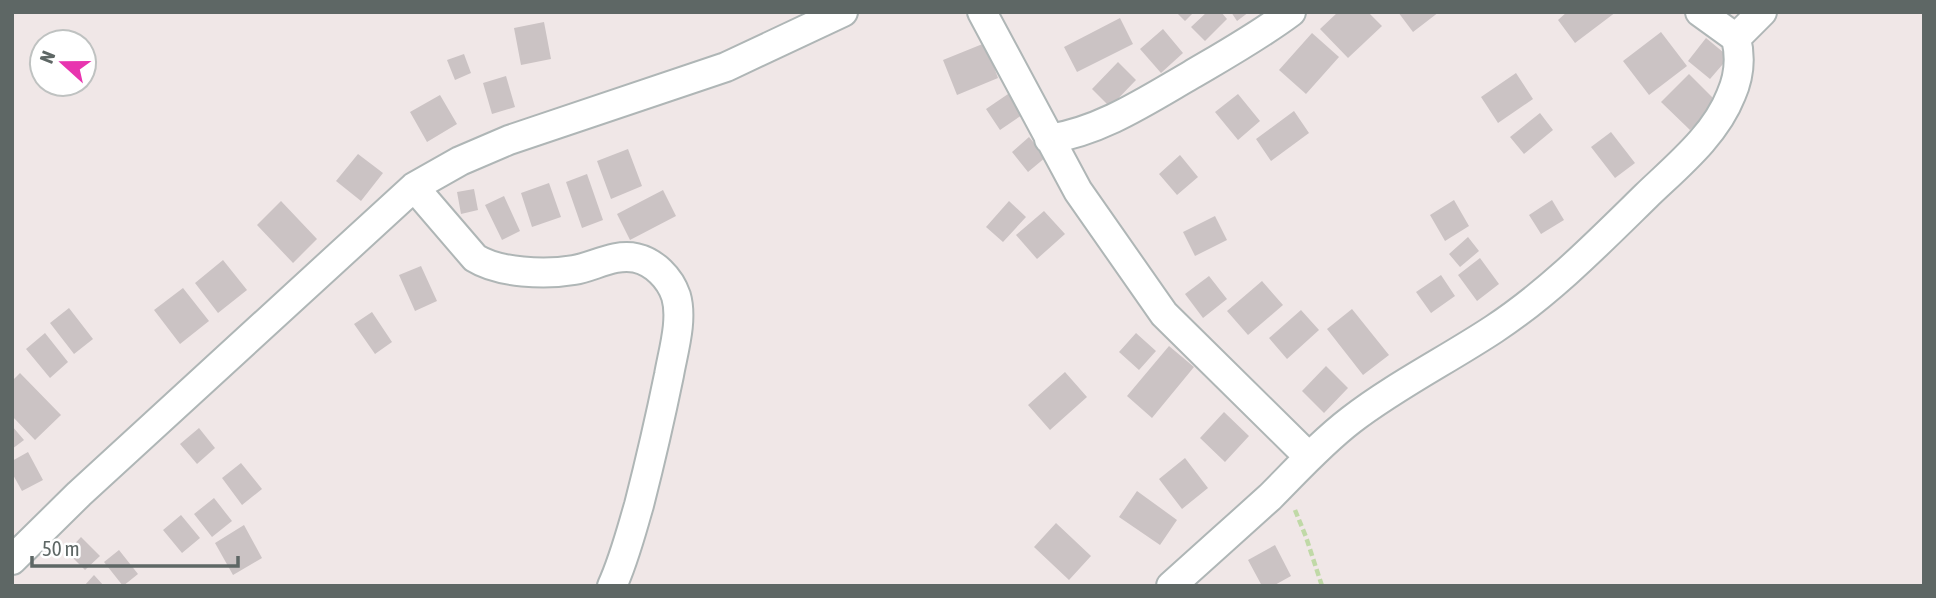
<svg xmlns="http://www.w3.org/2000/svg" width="1936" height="598" font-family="'Asap Condensed',sans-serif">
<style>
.building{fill:#cbc3c4}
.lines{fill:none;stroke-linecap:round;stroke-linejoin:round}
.minor-casing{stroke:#afb6b6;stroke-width:32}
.path{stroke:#c0d9a7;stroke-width:4.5;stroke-dasharray:7 3.5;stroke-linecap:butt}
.minor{stroke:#fff;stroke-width:28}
</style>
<rect width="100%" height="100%" fill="#f0e7e7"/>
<path class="building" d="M1176,12H1194L1185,21Z
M1207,12H1221L1227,19L1205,41L1191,27Z
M1231,12H1249L1237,21Z
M1338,12H1368L1382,26L1348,58L1320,29Z
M1398,12H1439L1413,32Z
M1567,12H1616L1575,43L1558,20Z
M1120,18L1133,44L1077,72L1064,47Z
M544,22L551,59L521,65L514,28Z
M1163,29L1183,53L1161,73L1140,49Z
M1661,32L1687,66L1649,95L1623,61Z
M1312,33L1339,57L1306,94L1279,70Z
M1706,38L1729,57L1710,79L1688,61Z
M985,43L998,78L957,95L943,60Z
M464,54L471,73L455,80L447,60Z
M1118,62L1136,80L1110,107L1092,89Z
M1516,73L1533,99L1498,123L1481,97Z
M1689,74L1717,102L1690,130L1661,102Z
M506,76L515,107L492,114L483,83Z
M1011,92L1025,113L1000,130L986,109Z
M1238,94L1260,121L1238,140L1215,112Z
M440,95L457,124L427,142L410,112Z
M1294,111L1309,133L1271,161L1256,139Z
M1540,113L1553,130L1524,154L1510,137Z
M1611,132L1635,163L1615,178L1591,147Z
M1029,137L1046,157L1028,172L1012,152Z
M628,149L642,186L611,199L597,161Z
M358,154L383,173L361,201L336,181Z
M1180,155L1198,177L1177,195L1159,174Z
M587,174L603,220L582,228L566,182Z
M549,183L561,217L532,227L521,193Z
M474,189L478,210L461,214L457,192Z
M663,190L676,216L630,240L617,214Z
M504,196L520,231L502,240L485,205Z
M1454,200L1469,226L1445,241L1430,215Z
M1552,200L1564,220L1541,234L1529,215Z
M281,201L317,239L293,263L257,225Z
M1009,201L1026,217L1003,242L986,227Z
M1044,211L1065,234L1037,259L1016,235Z
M1215,216L1227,240L1195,256L1183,232Z
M1468,237L1479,251L1460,267L1449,254Z
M1480,258L1499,284L1477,301L1458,275Z
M223,260L247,290L218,313L195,283Z
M421,266L437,301L415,311L399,275Z
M1441,275L1455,296L1431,313L1416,292Z
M1209,276L1227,299L1203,318L1185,294Z
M1262,281L1283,305L1248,335L1227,311Z
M183,288L209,321L180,344L154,310Z
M69,308L93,339L74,354L50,323Z
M1352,309L1389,355L1363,375L1327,329Z
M1301,310L1319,330L1287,359L1269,338Z
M372,312L392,342L375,354L354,324Z
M45,333L68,362L50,378L26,349Z
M1136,333L1156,351L1139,370L1119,352Z
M1169,346L1194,367L1152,418L1127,396Z
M1326,366L1348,388L1324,413L1302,391Z
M1065,372L1087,397L1050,430L1028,405Z
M20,373L61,415L35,440L12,416V381Z
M1224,412L1249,436L1225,462L1200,438Z
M12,426L24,440L12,449Z
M199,428L215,448L197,464L180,444Z
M28,452L43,480L22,491L12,473V461Z
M1185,458L1208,488L1182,509L1159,479Z
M241,463L262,489L242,505L222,478Z
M1137,491L1177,520L1160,545L1119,517Z
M214,498L232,521L212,537L194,514Z
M181,515L200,538L182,553L163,530Z
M1056,523L1091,556L1069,580L1034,547Z
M244,525L262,558L233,575L215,543Z
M81,537L100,556L85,570L67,552Z
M1275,545L1291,576L1273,586H1262L1248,560Z
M119,550L138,574L123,586L104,562Z
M94,575L104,586H84Z"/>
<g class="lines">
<defs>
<path id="minor" d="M982,12L1078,191L1164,314L1309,457
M1700,12L1736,38L1762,12
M1049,139C1101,131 1146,101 1191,75C1225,55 1259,36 1291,12
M414,187L475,258C499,273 545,275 574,270C593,267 615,253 636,258C654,262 670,278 676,296C683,320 673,352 669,375C660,419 650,462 639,505C631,532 624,560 612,586
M12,560L79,494L414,187L460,161L509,140L726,67L843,12
M1171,586C1204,556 1237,527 1270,497C1296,471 1321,443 1351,420C1395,386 1447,360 1494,329C1550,292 1598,243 1646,196C1676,167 1715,136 1731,95C1739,77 1741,58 1736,38"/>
</defs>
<use href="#minor" class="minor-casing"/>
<path class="path" d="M1295,510L1306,537L1322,586"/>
<use href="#minor" class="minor"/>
</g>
<rect width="1936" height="598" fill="none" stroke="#5e6765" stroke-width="28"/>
<g transform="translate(63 63) rotate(291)"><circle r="33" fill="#ffffff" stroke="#bfc2c1" stroke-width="2"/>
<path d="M0-5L12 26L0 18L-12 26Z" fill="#e835af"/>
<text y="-10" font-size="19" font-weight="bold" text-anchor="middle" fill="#5e6765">N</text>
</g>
<path d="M32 556v10h206v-10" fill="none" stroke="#5e6765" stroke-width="3.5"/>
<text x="42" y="556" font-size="21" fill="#5e6765" stroke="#ffffff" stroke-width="5" paint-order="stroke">50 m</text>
</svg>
